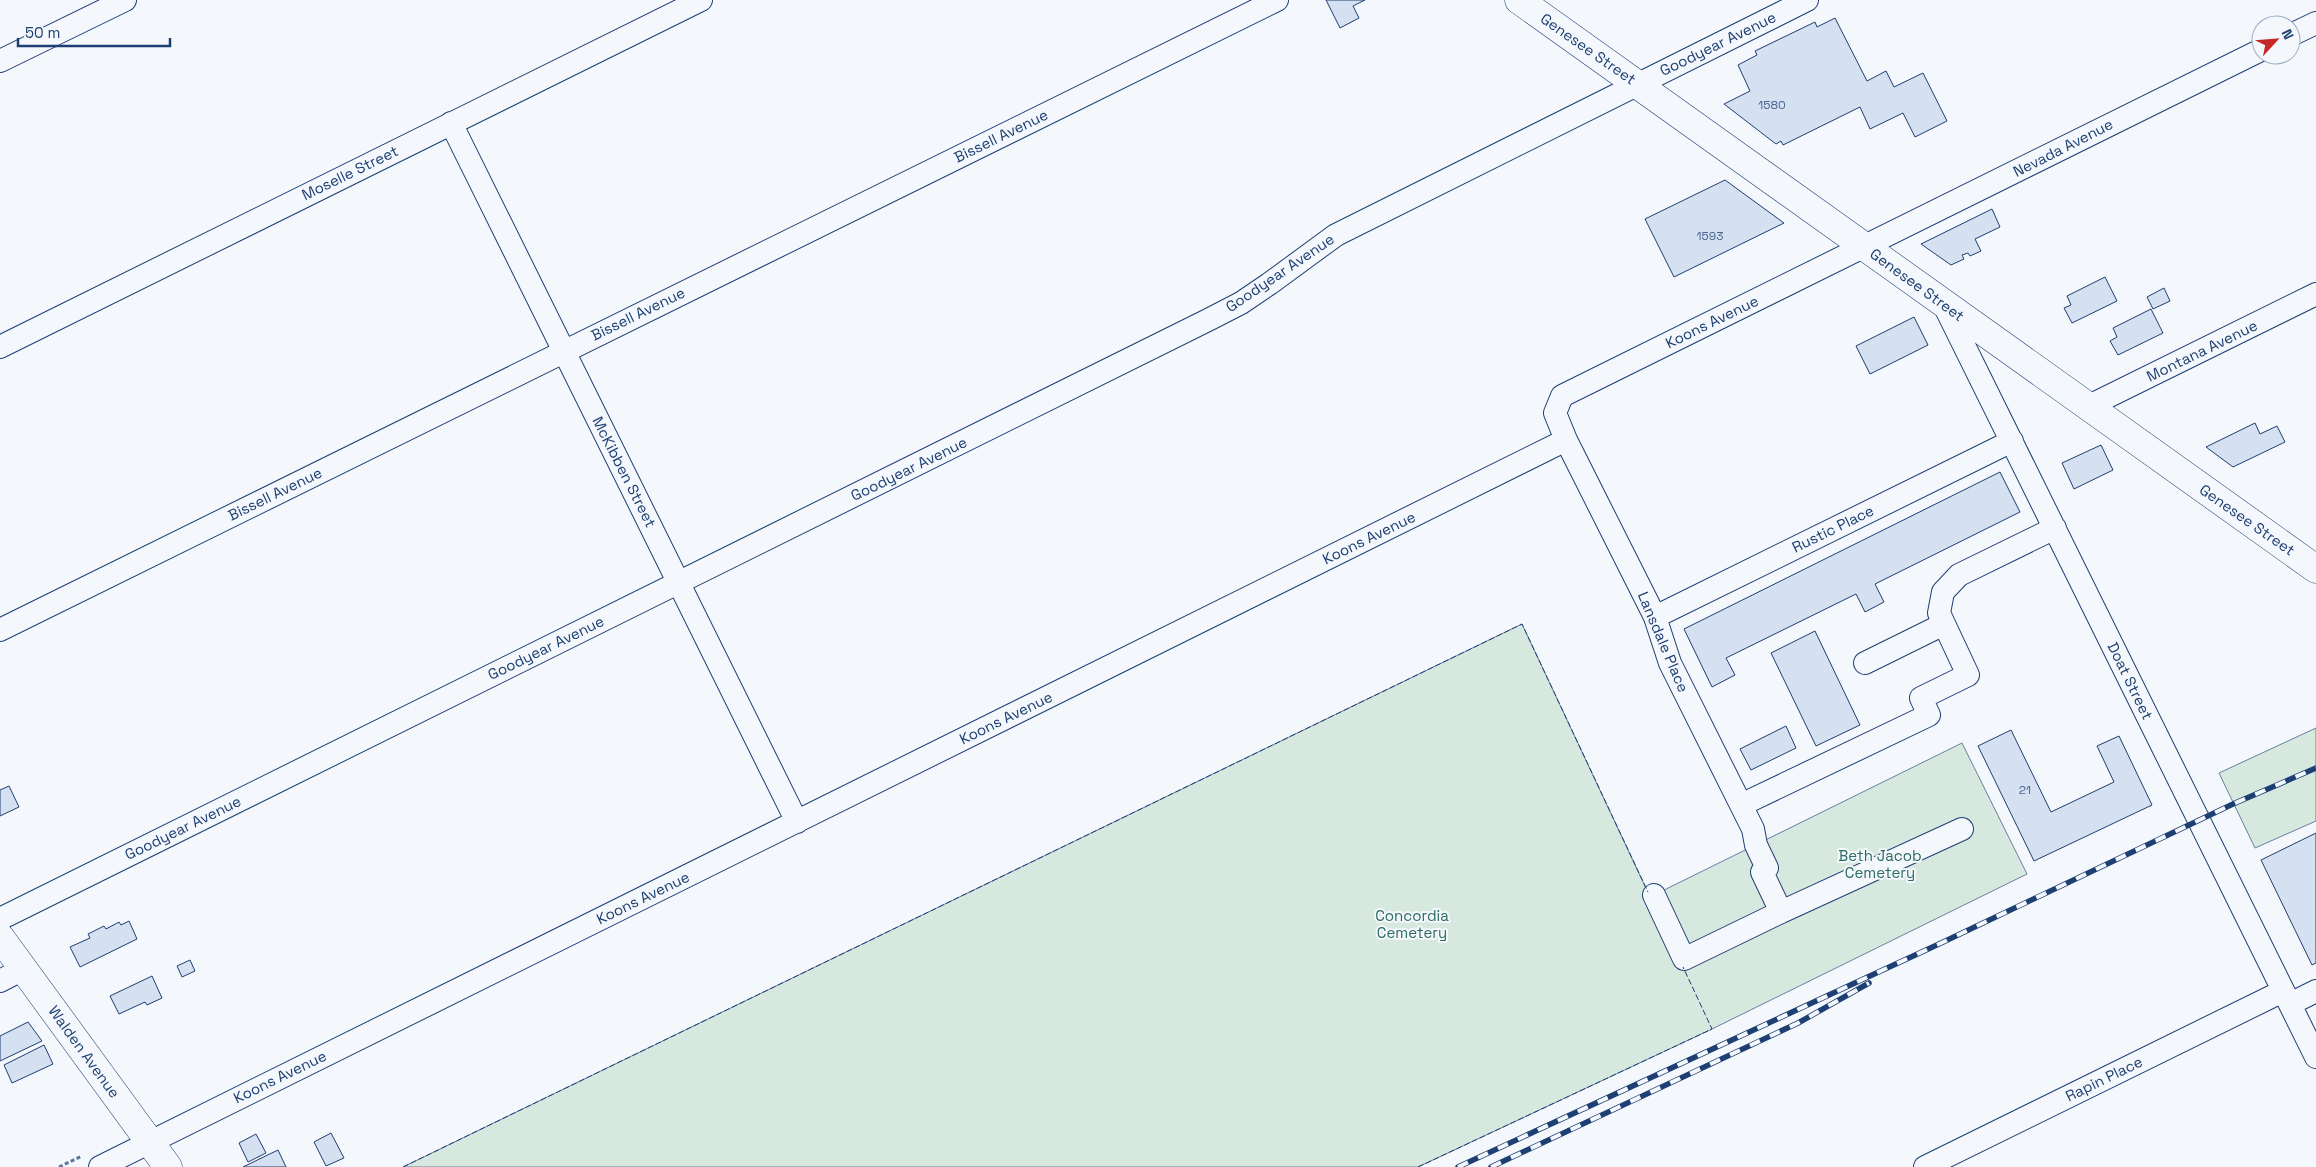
<svg xmlns="http://www.w3.org/2000/svg" width="2316" height="1167" font-family="'Space Grotesk',sans-serif">
<style>
.green{fill:#d7e8df;stroke:#687fa3}
.building{fill:#d5e0f0;stroke:#1d3f73}
.lines{fill:none;stroke-linecap:round;stroke-linejoin:round}
.minor-casing{stroke:#1d3f73;stroke-width:24}
.major-casing{stroke:#1d3f73;stroke-width:29}
.path{stroke:#5e769c;stroke-width:3;stroke-dasharray:4 2.5;stroke-linecap:butt}
.minor{stroke:#f4f7fb;stroke-width:22}
.major{stroke:#f4f7fb;stroke-width:28}
.rail-casing{stroke:#1d3f73;stroke-width:5.5}
.rail{stroke:#f4f7fb;stroke-width:4;stroke-dasharray:11;stroke-linecap:butt}
.fence{stroke:#1d3f73;stroke-width:1;stroke-dasharray:6 2.5;stroke-linecap:butt}
.labels{text-anchor:middle;stroke-width:4;stroke-linejoin:round;paint-order:stroke}
.number-label{font-size:12px;fill:#4b6792}
.street-label{font-size:15px;fill:#1d3f73;stroke:#f4f7fb}
.park-label{font-size:15px;fill:#2c6c60;stroke:#f4f7fb}
</style>
<rect width="100%" height="100%" fill="#f4f7fb"/>
<path class="green" d="M1522,624L1650,897L1962,743L2027,874L1712,1029L1418,1167H403Z
M2316,728V821L2255,848L2219,773Z"/>
<path class="building" d="M1326,0H1365L1353,6L1359,18L1340,28Z
M1835,18L1867,81L1886,71L1894,87L1923,73L1947,121L1915,137L1903,113L1870,129L1860,107L1783,145L1781,141L1776,144L1724,104L1750,91L1738,65L1757,55L1755,51L1815,22L1817,27Z
M1725,180L1784,223L1674,277L1645,219Z
M1992,209L2000,227L1975,239L1981,251L1970,256L1968,253L1962,255L1964,259L1951,265L1921,244Z
M2105,277L2117,301L2072,323L2064,308L2071,305L2067,296Z
M2164,288L2170,301L2153,309L2147,297Z
M2151,309L2163,333L2118,355L2110,341L2117,337L2113,328Z
M1914,317L1928,345L1870,374L1856,346Z
M2255,423L2260,434L2277,426L2285,442L2233,467L2206,447Z
M2101,445L2113,470L2074,489L2062,463Z
M2000,472L2020,512L1875,584L1884,602L1865,612L1856,594L1726,658L1735,675L1712,687L1684,629Z
M1815,631L1860,725L1816,746L1771,653Z
M1786,726L1796,748L1751,770L1740,749Z
M2011,730L2051,812L2114,782L2097,746L2119,736L2152,805L2034,861L1978,746Z
M9,786L19,807L0,816V790Z
M2316,833V963L2312,965L2261,860Z
M129,921L137,939L80,967L70,947L90,938L88,934L104,926L106,929L119,922L121,925Z
M190,960L195,971L182,977L177,966Z
M152,976L162,998L147,1005L145,1002L119,1014L110,996Z
M28,1022L42,1041L0,1061V1036Z
M44,1045L53,1064L12,1083L4,1065Z
M331,1133L344,1158L326,1166L314,1142Z
M256,1134L266,1153L248,1162L239,1143Z
M278,1150L286,1167H243Z"/>
<g class="lines">
<defs>
<path id="minor" d="M2291,35L2316,23
M0,61L125,0
M451,123L797,822
M1944,305L2316,1057
M0,347L701,0
M2087,407L2316,294
M1566,440L1655,617L1670,663L1753,829L1756,845L1767,868L1762,872L1781,912L1962,829
M1655,617L2012,441
M0,630L1277,0
M1865,663L1944,624
M1741,805L1929,715L1921,698L1968,675L1939,613L1943,592L1959,575L2055,528
M1654,895L1684,959L1781,912
M0,919L1208,320L1241,303L1269,284L1336,235L1807,0
M0,981L23,969
M2290,1004L2316,991
M100,1167L1566,440L1555,413L1562,396L1570,392L2261,50
M1925,1167L2283,991"/>
<path id="major" d="M1519,0L2316,569
M0,937L168,1167"/>
</defs>
<use href="#minor" class="minor-casing"/>
<use href="#major" class="major-casing"/>
<path class="path" d="M59,1167L82,1156"/>
<use href="#minor" class="minor"/>
<use href="#major" class="major"/>
<defs>
<path id="rail" d="M1458,1167L1939,944L2233,804L2316,768
M1491,1167L1798,1023L1869,983"/>
</defs>
<use href="#rail" class="rail-casing"/>
<use href="#rail" class="rail"/>
<path class="fence" d="M403,1167L1522,624L1648,892
M1418,1167L1712,1029L1683,967"/>
</g>
<g class="labels">
<g class="number-label">
<text x="1772" y="109">1580</text>
<text x="1710" y="240">1593</text>
<text x="2025" y="794">21</text>
</g>
<g class="street-label">
<text transform="translate(1718 44) rotate(-26)" y="5">Goodyear Avenue</text>
<text transform="translate(1588 49) rotate(35)" y="5">Genesee Street</text>
<text transform="translate(1001 136) rotate(-26)" y="5">Bissell Avenue</text>
<text transform="translate(2063 148) rotate(-27)" y="5">Nevada Avenue</text>
<text transform="translate(350 173) rotate(-26)" y="5">Moselle Street</text>
<text transform="translate(1280 273) rotate(-34)" y="5">Goodyear Avenue</text>
<text transform="translate(1917 285) rotate(36)" y="5">Genesee Street</text>
<text transform="translate(638 314) rotate(-26)" y="5">Bissell Avenue</text>
<text transform="translate(1712 322) rotate(-26)" y="5">Koons Avenue</text>
<text transform="translate(2202 351) rotate(-26)" y="5">Montana Avenue</text>
<text transform="translate(909 469) rotate(-26)" y="5">Goodyear Avenue</text>
<text transform="translate(624 472) rotate(63)" y="5">McKibben Street</text>
<text transform="translate(275 494) rotate(-26)" y="5">Bissell Avenue</text>
<text transform="translate(2247 520) rotate(35)" y="5">Genesee Street</text>
<text transform="translate(1833 529) rotate(-26)" y="5">Rustic Place</text>
<text transform="translate(1369 538) rotate(-26)" y="5">Koons Avenue</text>
<text transform="translate(1663 642) rotate(67)" y="5">Lansdale Place</text>
<text transform="translate(546 648) rotate(-26)" y="5">Goodyear Avenue</text>
<text transform="translate(2130 681) rotate(64)" y="5">Doat Street</text>
<text transform="translate(1006 718) rotate(-26)" y="5">Koons Avenue</text>
<text transform="translate(183 828) rotate(-26)" y="5">Goodyear Avenue</text>
<text transform="translate(643 898) rotate(-26)" y="5">Koons Avenue</text>
<text transform="translate(84 1052) rotate(54)" y="5">Walden Avenue</text>
<text transform="translate(280 1077) rotate(-26)" y="5">Koons Avenue</text>
<text transform="translate(2104 1079) rotate(-26)" y="5">Rapin Place</text>
</g>
<g class="park-label">
<text x="1880" y="861">Beth Jacob<tspan x="1880" dy="17">Cemetery</tspan></text>
<text x="1412" y="921">Concordia<tspan x="1412" dy="17">Cemetery</tspan></text>
</g>
</g>
<g transform="translate(2276 40) rotate(64)"><circle r="24" fill="#f4f7fb" stroke="#9eadc5"/>
<path d="M0-4L9 19L0 12L-9 19Z" fill="#c62828"/>
<text y="-8" font-size="14" font-weight="bold" text-anchor="middle" fill="#1d3f73">N</text>
</g>
<path d="M18 38v8h152v-8" fill="none" stroke="#1d3f73" stroke-width="2.5"/>
<text x="25" y="38" font-size="15" fill="#1d3f73" stroke="#f4f7fb" stroke-width="4" paint-order="stroke">50 m</text>
</svg>
